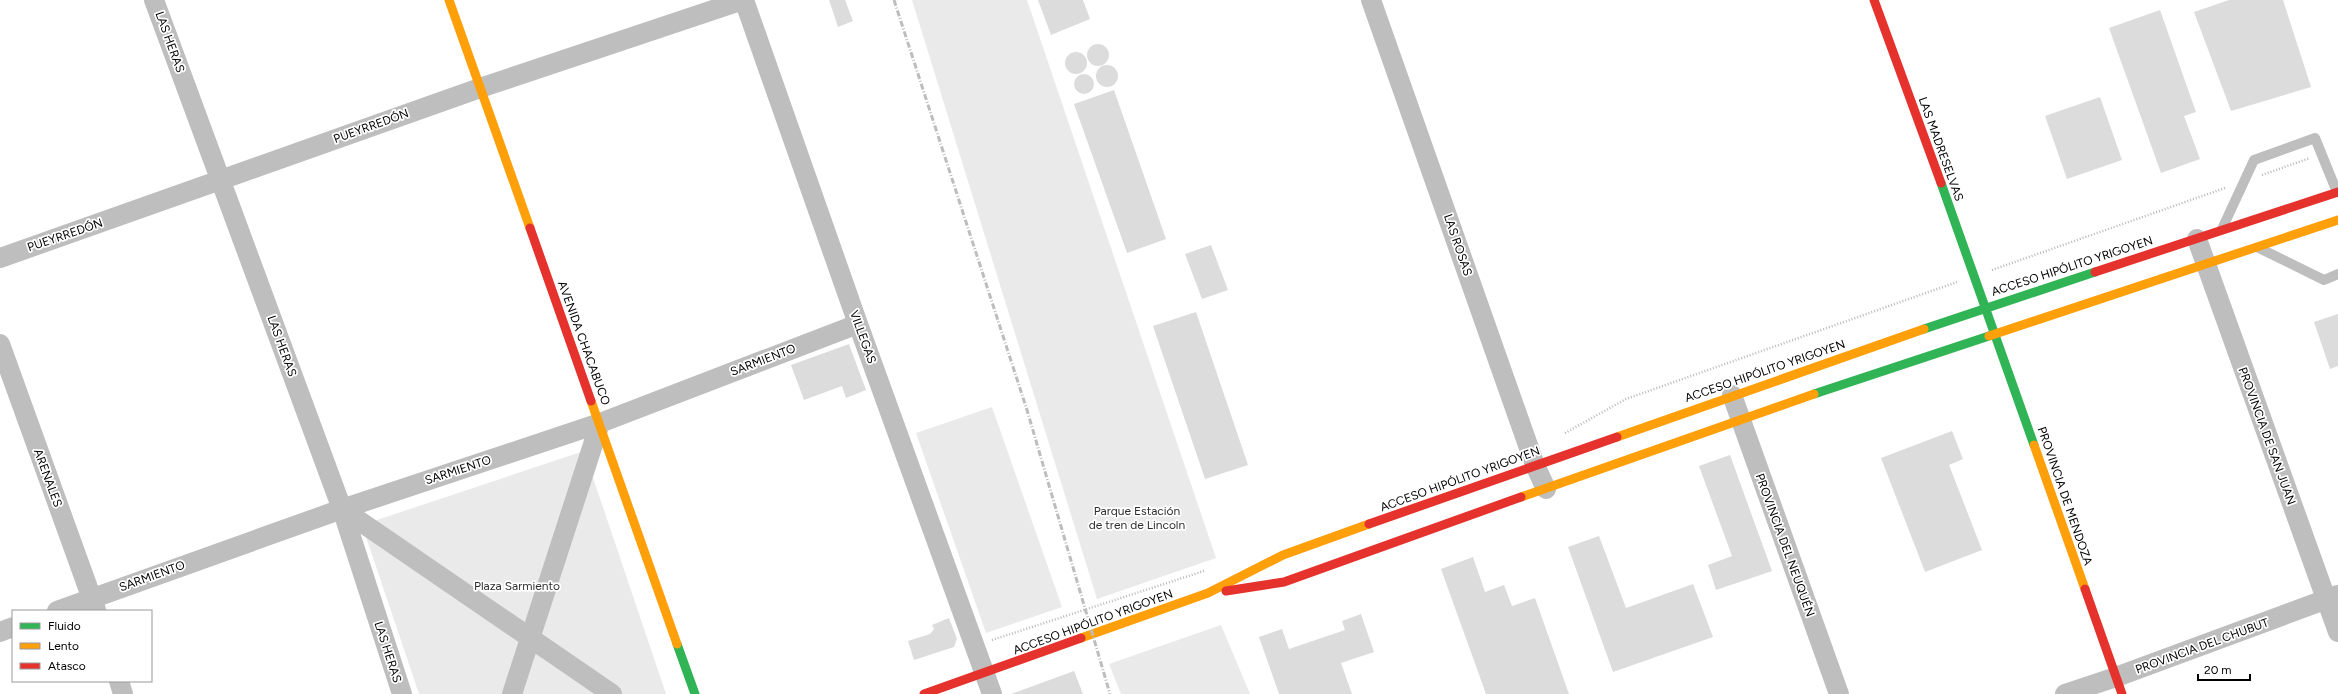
<svg xmlns="http://www.w3.org/2000/svg" width="2338" height="694" font-family="Figtree,sans-serif">
<style>
.green{fill:#eaeaea}
.building{fill:#dcdcdc}
.lines{fill:none;stroke-linecap:round;stroke-linejoin:round}
.path{stroke:#b8b8b8;stroke-width:2.5;stroke-dasharray:1 2;stroke-linecap:butt}
.lane{stroke:#bebebe;stroke-width:10}
.street{stroke:#bebebe;stroke-width:20}
.fast{stroke:#30b455;stroke-width:9}
.slow{stroke:#ff9f0a;stroke-width:9}
.jam{stroke:#e5322d;stroke-width:9}
.rail{stroke:#bdbdbd;stroke-width:3;stroke-dasharray:6 2 1 2;stroke-linecap:butt}
.labels{text-anchor:middle;stroke-width:3.5;stroke-linejoin:round;paint-order:stroke}
.street-label{font-size:12px;fill:#000;stroke:#fff}
.park-label{font-size:12px;fill:#2f2f2f;stroke:#fff}
</style>
<rect width="100%" height="100%" fill="#fff"/>
<path class="green" d="M912,0H1027L1216,558L1097,599Z
M992,407L1062,607L986,633L916,433Z
M584,451L666,694H419L362,525Z
M1221,625L1250,694H1121L1109,664Z"/>
<path class="building" d="M829,0H845L853,21L838,27Z
M1038,0H1083L1090,19L1051,35Z
M2229,0H2283L2311,87L2231,111L2194,12Z
M2160,10L2196,112L2184,116L2200,159L2161,173L2109,28Z
M1087 55a11 11 0 1 1 22 0a11 11 0 1 1-22 0Z
M1065 63a11 11 0 1 1 22 0a11 11 0 1 1-22 0Z
M1096 76a11 11 0 1 1 22 0a11 11 0 1 1-22 0Z
M1074 84a10 10 0 1 1 20 0a10 10 0 1 1-20 0Z
M1114,90L1166,239L1127,253L1074,104Z
M2100,97L2122,160L2067,179L2045,116Z
M1211,245L1228,290L1202,299L1185,254Z
M1196,312L1248,465L1205,479L1153,326Z
M2338,314V366L2330,369L2314,322Z
M849,344L866,390L846,398L842,386L804,400L791,365Z
M1952,431L1963,459L1949,465L1982,550L1925,572L1881,458Z
M1730,455L1772,571L1716,590L1708,565L1732,556L1699,466Z
M1599,536L1626,608L1693,584L1713,637L1613,672L1568,547Z
M1473,557L1485,592L1504,585L1512,606L1535,598L1569,694H1486L1441,569Z
M1361,614L1374,652L1341,663L1352,694H1279L1259,637L1282,629L1289,649L1345,630L1342,621Z
M949,618L957,639L954,647L914,660L908,641L930,634L934,629L932,625Z
M1074,671L1083,694H1011Z"/>
<g class="lines">
<path class="path" d="M2262,175L2310,158
M1992,270L2225,188
M1565,433L1626,399L1957,282
M992,640L1204,571"/>
<path class="lane" d="M2222,229L2254,160L2315,138L2337,192
M2259,248L2324,280L2338,274"/>
<path class="street" d="M154,0L342,509L402,694
M744,0L858,324L992,694
M1371,0L1535,465L1546,489
M2197,239L2338,632
M0,258L480,88L743,0
M0,344L96,610
M1732,395L1839,694
M342,509L612,694
M57,611L342,509L600,423L858,324
M0,632L13,627
M119,681L123,694
M512,694L600,423
M2065,694L2116,677L2338,595"/>
<path class="fast" d="M1941,183L2034,445
M1924,329L2095,272
M1814,394L1989,336
M677,644L695,694"/>
<path class="slow" d="M449,0L530,228
M1989,336L2338,220
M591,401L677,644
M1617,437L1924,329
M2034,445L2085,589
M1521,497L1814,394
M1081,638L1208,593L1283,555L1369,524"/>
<path class="jam" d="M1874,0L1941,183
M530,228L591,401
M2095,272L2338,192
M1369,524L1617,437
M2085,589L2122,694
M1226,591L1284,582L1521,497
M924,694L1081,638"/>
<path class="rail" d="M894,0L1027,410L1110,694"/>
</g>
<g class="labels">
<g class="street-label">
<text transform="translate(170 42) rotate(70)" y="4">LAS HERAS</text>
<text transform="translate(371 126) rotate(-20)" y="4">PUEYRREDÓN</text>
<text transform="translate(1941 149) rotate(70)" y="4">LAS MADRESELVAS</text>
<text transform="translate(65 235) rotate(-19)" y="4">PUEYRREDÓN</text>
<text transform="translate(1458 245) rotate(71)" y="4">LAS ROSAS</text>
<text transform="translate(2072 266) rotate(-18)" y="4">ACCESO HIPÓLITO YRIGOYEN</text>
<text transform="translate(863 337) rotate(70)" y="4">VILLEGAS</text>
<text transform="translate(584 343) rotate(70)" y="4">AVENIDA CHACABUCO</text>
<text transform="translate(282 346) rotate(70)" y="4">LAS HERAS</text>
<text transform="translate(763 360) rotate(-21)" y="4">SARMIENTO</text>
<text transform="translate(1765 371) rotate(-19)" y="4">ACCESO HIPÓLITO YRIGOYEN</text>
<text transform="translate(2267 436) rotate(70)" y="4">PROVINCIA DE SAN JUAN</text>
<text transform="translate(458 470) rotate(-18)" y="4">SARMIENTO</text>
<text transform="translate(48 478) rotate(70)" y="4">ARENALES</text>
<text transform="translate(1460 479) rotate(-20)" y="4">ACCESO HIPÓLITO YRIGOYEN</text>
<text transform="translate(2065 496) rotate(71)" y="4">PROVINCIA DE MENDOZA</text>
<text transform="translate(1785 545) rotate(70)" y="4">PROVINCIA DEL NEUQUÉN</text>
<text transform="translate(152 576) rotate(-20)" y="4">SARMIENTO</text>
<text transform="translate(1093 622) rotate(-20)" y="4">ACCESO HIPÓLITO YRIGOYEN</text>
<text transform="translate(2202 646) rotate(-20)" y="4">PROVINCIA DEL CHUBUT</text>
<text transform="translate(388 652) rotate(72)" y="4">LAS HERAS</text>
</g>
<g class="park-label">
<text x="1137" y="515">Parque Estación<tspan x="1137" dy="14">de tren de Lincoln</tspan></text>
<text x="517" y="590">Plaza Sarmiento</text>
</g>
</g>
<rect x="12" y="610" width="140" height="72" fill="#ffffff" stroke="#999999"/>
<rect x="20" y="623" width="20" height="6" fill="#30b455" stroke="#999999"/>
<text x="48" y="630" font-size="12" fill="#000000">Fluido</text>
<rect x="20" y="643" width="20" height="6" fill="#ff9f0a" stroke="#999999"/>
<text x="48" y="650" font-size="12" fill="#000000">Lento</text>
<rect x="20" y="663" width="20" height="6" fill="#e5322d" stroke="#999999"/>
<text x="48" y="670" font-size="12" fill="#000000">Atasco</text>
<path d="M2198 674v6h52v-6" fill="none" stroke="#000000" stroke-width="2"/>
<text x="2204" y="674" font-size="12" fill="#000000" stroke="#ffffff" stroke-width="3" paint-order="stroke">20 m</text>
</svg>
